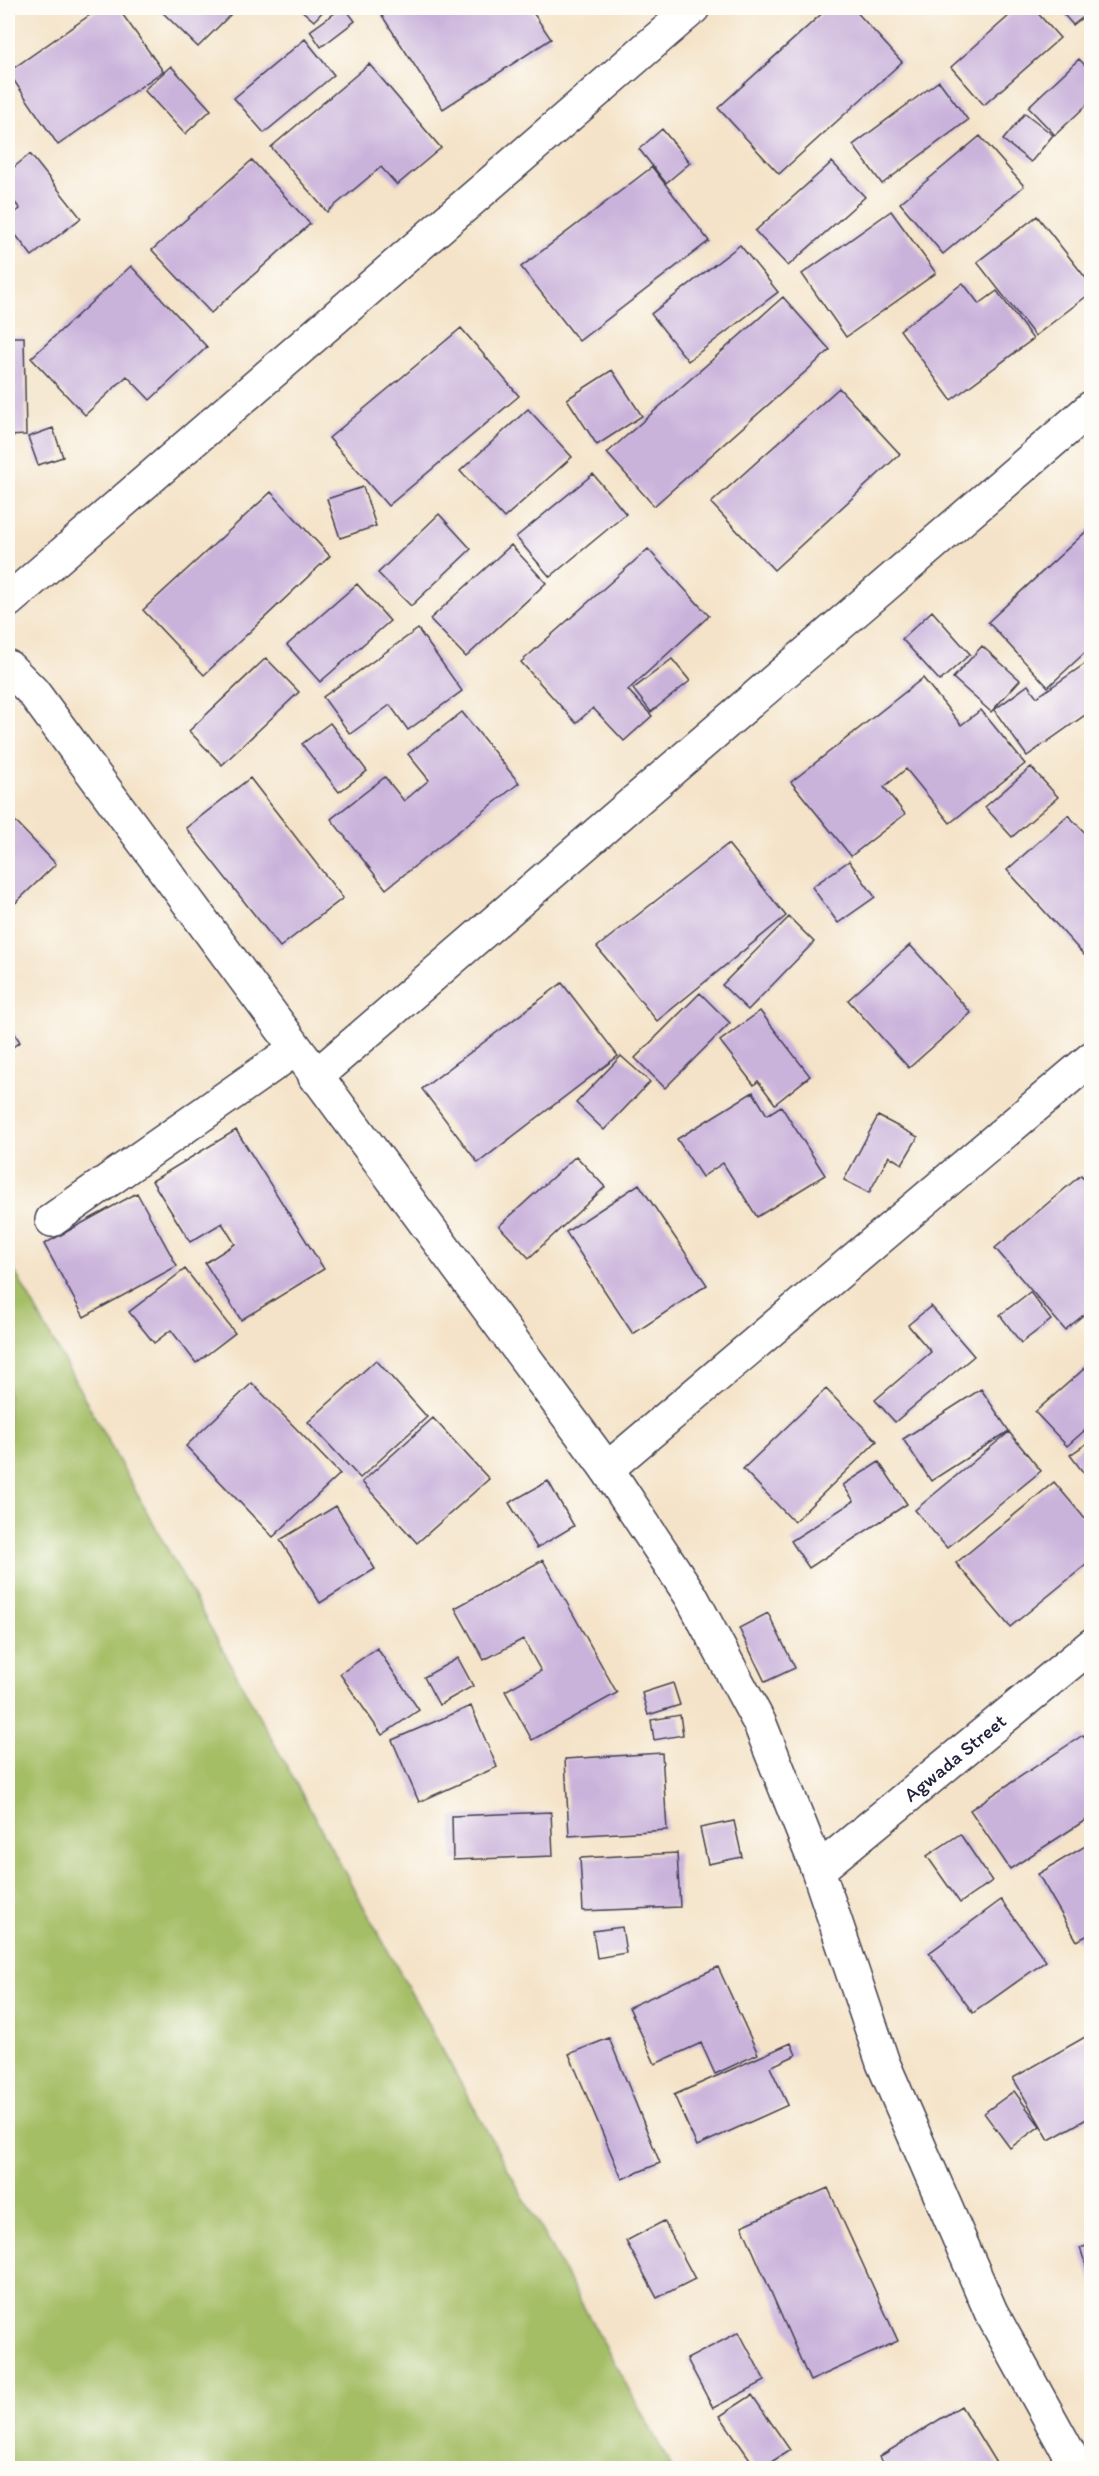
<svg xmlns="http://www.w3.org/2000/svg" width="1099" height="2476" font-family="Itim,sans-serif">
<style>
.green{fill:#a4be65;stroke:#637050;stroke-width:1.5}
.building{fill:#cab3db}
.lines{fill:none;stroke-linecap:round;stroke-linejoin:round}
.minor-casing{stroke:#423f50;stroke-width:36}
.minor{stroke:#fff;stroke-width:33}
.labels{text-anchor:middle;stroke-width:4.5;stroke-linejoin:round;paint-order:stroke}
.street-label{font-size:20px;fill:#22223b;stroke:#fdfcf7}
</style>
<rect width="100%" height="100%" fill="#fdfcf7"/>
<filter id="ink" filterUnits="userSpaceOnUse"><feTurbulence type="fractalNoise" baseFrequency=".0167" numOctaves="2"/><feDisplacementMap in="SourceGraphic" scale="12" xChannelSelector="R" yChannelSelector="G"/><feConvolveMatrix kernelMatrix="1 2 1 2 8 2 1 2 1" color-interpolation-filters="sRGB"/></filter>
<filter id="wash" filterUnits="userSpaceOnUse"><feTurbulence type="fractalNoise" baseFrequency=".008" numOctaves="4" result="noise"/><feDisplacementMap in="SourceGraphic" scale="24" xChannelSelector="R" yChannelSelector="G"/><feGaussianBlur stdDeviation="1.35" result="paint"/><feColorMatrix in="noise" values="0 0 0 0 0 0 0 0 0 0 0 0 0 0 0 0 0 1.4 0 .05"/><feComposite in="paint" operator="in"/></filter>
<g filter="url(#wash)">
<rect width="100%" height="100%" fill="#f4e3c8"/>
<path class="green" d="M8,1259L672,2468H8Z"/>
<g id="blocks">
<path class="building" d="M100,8H118L163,71L58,145L8,72Z
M158,8H237L198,47Z
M299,8H326L314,21Z
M342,8H345L355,21L321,47L310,31Z
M377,8H530L551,39L443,109Z
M828,8H853L902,62L779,174L718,108Z
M1018,8H1033L1060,38L984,105L951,67Z
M1058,8H1092V10L1073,25Z
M305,39L334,75L264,133L234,98Z
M1079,59L1092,72V100L1055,135L1028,107Z
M369,64L441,148L397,185L381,167L327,212L271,147Z
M171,66L211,110L185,134L144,90Z
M939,81L968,120L882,184L853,145Z
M1025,113L1053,135L1031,162L1003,140Z
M662,129L690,163L666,183L639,149Z
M980,136L1024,186L943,254L900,203Z
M30,154L81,218L32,256L8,225V219L20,209L8,194V172Z
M252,160L310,224L211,313L152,250Z
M832,162L865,197L788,266L755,231Z
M652,167L709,241L579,341L521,267Z
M891,211L936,273L846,337L802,274Z
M1037,216L1092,286V292L1035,336L977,262Z
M740,245L778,292L688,361L651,314Z
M131,266L207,347L150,400L127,376L85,415L31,358Z
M963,283L979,304L997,291L1033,339L951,400L900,330Z
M783,297L830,350L654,506L607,453Z
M461,328L519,396L388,506L329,438Z
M8,337H24L26,435L8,436Z
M612,370L642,416L597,445L567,399Z
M839,388L900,454L774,570L711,503Z
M528,409L572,457L504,518L460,471Z
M53,428L63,457L38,465L28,437Z
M593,474L626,514L550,577L516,537Z
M363,487L376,526L340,538L327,499Z
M271,492L330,556L204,675L143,610Z
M439,514L471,549L411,606L378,573Z
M1092,526V646L1048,687L988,622Z
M511,545L546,583L466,657L430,619Z
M648,549L709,616L628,690L652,716L624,741L593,708L576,723L521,662Z
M357,584L390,621L320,682L287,645Z
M932,611L970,654L940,681L902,639Z
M418,629L462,691L408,730L390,705L350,734L323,697Z
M982,646L1020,680L991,712L953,678Z
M266,658L299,692L222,765L189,731Z
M672,659L690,681L651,712L633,689Z
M1092,659V710L1027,756L994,710L1028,685L1037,697Z
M923,678L961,725L981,710L1025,764L950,823L906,769L884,787L905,814L851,856L791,782Z
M462,712L519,783L386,889L331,819L385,777L404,801L429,780L408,754Z
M330,723L367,771L339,792L302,744Z
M1031,767L1058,797L1012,837L985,807Z
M250,778L343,898L280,947L186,828Z
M8,814L56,864L8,910Z
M1068,815L1092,840V949L1084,955L1007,870Z
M728,844L786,916L657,1021L597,947Z
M849,861L875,897L838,923L812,887Z
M789,917L814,942L748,1010L722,985Z
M910,945L971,1013L909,1068L848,1000Z
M562,983L618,1056L478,1163L422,1089Z
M700,993L730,1023L665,1088L635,1058Z
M760,1011L810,1076L775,1104L758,1081L754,1085L720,1041Z
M8,1023L20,1042L8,1050Z
M621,1056L650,1082L604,1130L576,1103Z
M753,1092L767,1115L781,1106L825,1175L757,1217L723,1163L702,1177L677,1139Z
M878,1116L918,1137L902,1164L889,1156L869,1193L844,1180Z
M236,1130L324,1269L241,1320L205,1263L235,1244L222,1223L190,1242L152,1181Z
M576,1156L605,1187L529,1258L499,1226Z
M1081,1175L1092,1188V1308L1065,1330L995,1248Z
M639,1184L707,1285L633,1334L566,1232Z
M137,1193L177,1266L84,1317L44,1244Z
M185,1269L235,1333L196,1363L171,1330L154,1343L129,1312Z
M1030,1292L1051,1320L1021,1343L1000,1315Z
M931,1306L974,1356L895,1422L875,1400L931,1352L908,1325Z
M376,1360L427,1417L360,1478L308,1422Z
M1092,1362V1424L1067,1446L1035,1412Z
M252,1383L340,1474L273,1537L186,1446Z
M826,1389L877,1441L794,1522L743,1469Z
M981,1389L1009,1431L931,1481L903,1439Z
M433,1418L489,1479L417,1543L362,1482Z
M1009,1432L1041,1471L947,1548L915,1510Z
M1092,1440V1484L1070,1455Z
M879,1462L907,1504L809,1568L791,1541L854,1501L843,1485Z
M548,1481L574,1526L537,1548L509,1503Z
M1054,1482L1092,1527V1560L1010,1627L956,1563Z
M336,1506L375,1569L320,1603L280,1540Z
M543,1560L617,1693L532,1740L505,1691L541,1671L523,1639L484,1660L455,1608Z
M768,1613L795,1668L765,1682L739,1628Z
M377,1648L419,1710L382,1735L340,1674Z
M458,1658L473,1686L439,1705L424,1677Z
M673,1683L680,1705L648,1715L642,1693Z
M471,1706L497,1767L419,1802L392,1740Z
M680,1715L683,1735L654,1740L651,1720Z
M1083,1735L1092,1748V1816L1010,1869L970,1810Z
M662,1753L667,1830L569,1836L565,1759Z
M551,1812L553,1856L453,1860L452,1816Z
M734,1821L742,1857L708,1864L700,1828Z
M960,1834L992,1881L960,1903L927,1856Z
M1092,1842V1933L1077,1941L1038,1874Z
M677,1853L680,1907L583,1911L580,1858Z
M1001,1900L1046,1961L973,2013L929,1953Z
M622,1927L626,1953L597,1958L593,1931Z
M718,1967L758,2054L715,2074L701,2043L655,2064L629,2007Z
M1092,2033V2116L1049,2140L1013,2078Z
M609,2038L660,2163L622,2179L569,2054Z
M791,2043L796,2055L770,2067L788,2105L697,2146L674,2095Z
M1014,2091L1040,2126L1010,2148L984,2113Z
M828,2188L898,2341L810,2381L742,2226Z
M664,2221L695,2279L657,2298L626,2241Z
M1092,2244V2280H1091L1080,2248Z
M739,2332L765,2381L713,2408L687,2359Z
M752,2395L790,2450L762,2468H756L720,2416Z
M961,2406L999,2468H886L879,2457Z"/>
</g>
</g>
<g filter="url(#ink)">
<use href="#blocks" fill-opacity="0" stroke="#423f50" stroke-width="1.5"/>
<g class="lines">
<defs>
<g id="minor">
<path d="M8,601L693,8"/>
<path d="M8,667L33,692L607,1469L691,1596L760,1724L818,1870L883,2063L991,2312L1077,2468"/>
<path d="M315,1077L1092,407"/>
<path d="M52,1220L294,1050"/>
<path d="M607,1469L1092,1058"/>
<path id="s1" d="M818,1870L1092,1645"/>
</g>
</defs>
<use href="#minor" class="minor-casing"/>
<use href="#minor" class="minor"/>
</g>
</g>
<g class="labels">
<g class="street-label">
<text dy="7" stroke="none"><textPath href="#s1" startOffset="177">Agwada Street</textPath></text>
</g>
</g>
<rect width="1099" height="2476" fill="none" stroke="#fdfcf7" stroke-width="30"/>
</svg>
